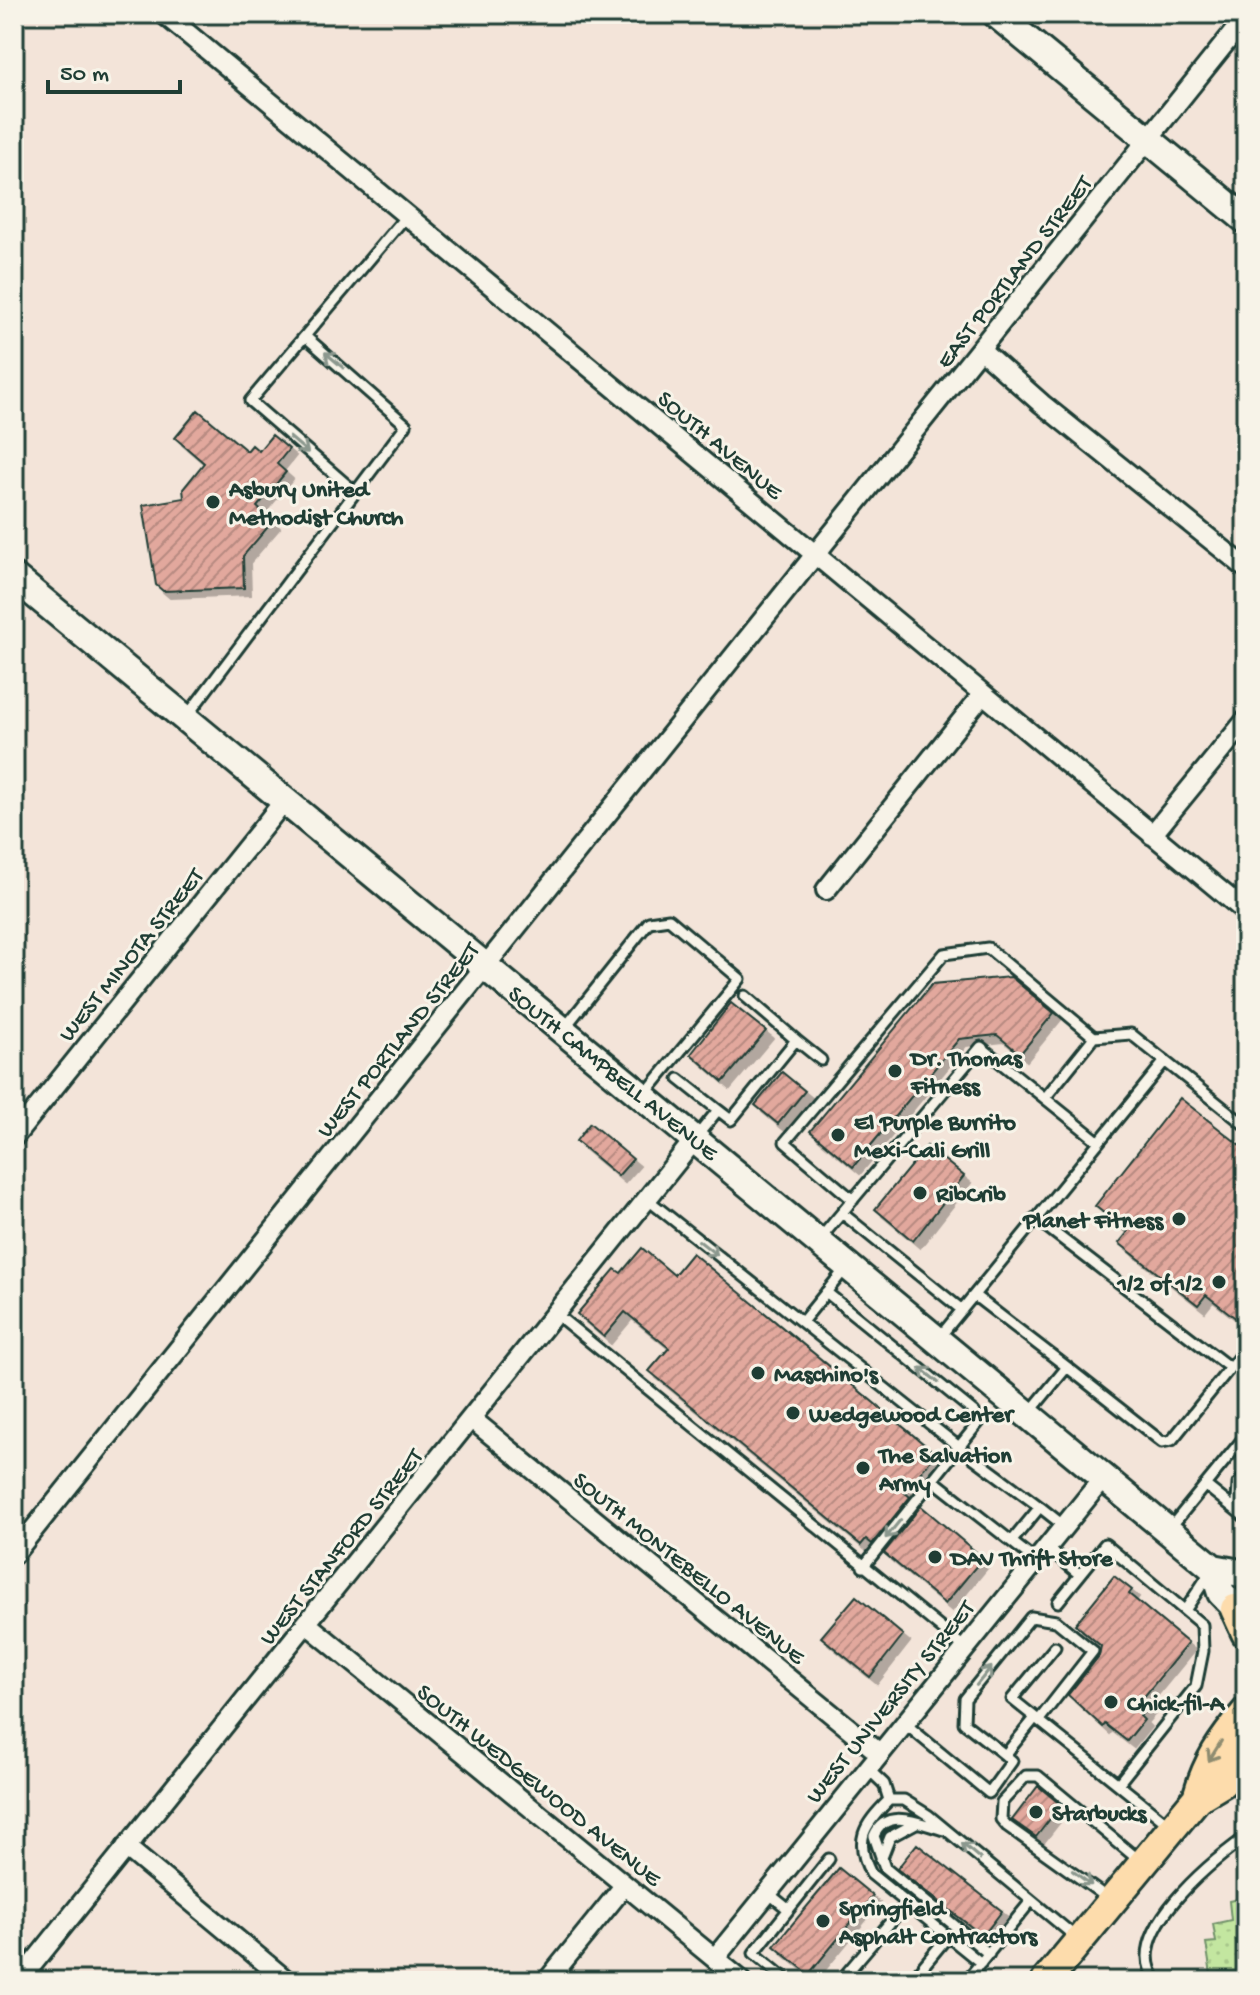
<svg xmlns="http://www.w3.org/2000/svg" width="1260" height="1995" font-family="'Gochi Hand',sans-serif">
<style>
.park{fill:url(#park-dots);stroke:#71926a;stroke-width:2}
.building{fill:url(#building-hatch);stroke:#1f3d34;stroke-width:2;filter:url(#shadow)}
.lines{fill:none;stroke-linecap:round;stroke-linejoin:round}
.service-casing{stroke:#1f3d34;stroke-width:15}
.minor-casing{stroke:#1f3d34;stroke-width:24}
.secondary-casing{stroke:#1f3d34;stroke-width:32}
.primary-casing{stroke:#1f3d34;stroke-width:34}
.service{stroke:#f7f3e8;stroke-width:9}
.minor{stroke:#f7f3e8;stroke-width:18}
.secondary{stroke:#f7f3e8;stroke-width:26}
.primary{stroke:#fddcac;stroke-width:28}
.oneway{stroke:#8b988e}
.oneway2{stroke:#8e8c70}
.poi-dot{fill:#1f3d34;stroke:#f7f3e8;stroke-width:3}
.labels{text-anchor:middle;stroke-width:6;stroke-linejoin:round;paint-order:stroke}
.street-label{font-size:24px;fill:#1f3d34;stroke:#f7f3e8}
.poi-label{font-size:24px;font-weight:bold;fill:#1f3d34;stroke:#f7f3e8;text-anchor:start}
</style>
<defs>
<pattern id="park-dots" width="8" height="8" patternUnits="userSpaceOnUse" patternTransform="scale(2)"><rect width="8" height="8" fill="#c3e6a0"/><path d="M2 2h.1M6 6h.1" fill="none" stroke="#a7c68a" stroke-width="1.8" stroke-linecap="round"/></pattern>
<pattern id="building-hatch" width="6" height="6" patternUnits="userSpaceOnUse" patternTransform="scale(2)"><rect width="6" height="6" fill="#e2a89d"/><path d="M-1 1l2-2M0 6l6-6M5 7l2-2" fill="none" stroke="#b78a81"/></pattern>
<filter id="shadow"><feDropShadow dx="7" dy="7" stdDeviation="0" flood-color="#0004"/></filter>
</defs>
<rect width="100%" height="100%" fill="#f3e4d9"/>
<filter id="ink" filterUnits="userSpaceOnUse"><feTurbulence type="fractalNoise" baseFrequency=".0125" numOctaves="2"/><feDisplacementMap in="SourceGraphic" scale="16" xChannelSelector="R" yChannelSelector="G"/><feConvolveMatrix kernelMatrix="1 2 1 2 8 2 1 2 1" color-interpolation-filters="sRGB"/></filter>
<g filter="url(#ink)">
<path class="park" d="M1246,1897V1981H1212L1206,1943L1216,1942L1213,1924L1231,1920L1229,1901Z"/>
<path class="building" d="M198,410L247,451L252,445L259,451L272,435L289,449L277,464L286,472L257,507L273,521L243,556L244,588L163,591L156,585L143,505L184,498L183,489L204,463L175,438Z
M1011,977L1054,1013L1020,1054L997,1035L959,1039L853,1167L810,1131L932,984Z
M731,1003L766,1031L723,1082L691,1054Z
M782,1072L805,1091L778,1124L755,1105Z
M1180,1098L1246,1150V1311L1238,1320L1206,1295L1198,1305L1119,1243L1128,1232L1095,1206Z
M590,1123L633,1159L618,1176L576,1141Z
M927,1146L964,1176L913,1241L875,1209Z
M642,1248L674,1275L692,1253L936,1454L904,1492L910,1497L872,1544L866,1539L861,1545L649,1371L669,1348L625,1312L604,1337L577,1314L615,1269L621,1273Z
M921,1506L983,1558L945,1604L884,1553Z
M1114,1576L1132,1590L1129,1594L1188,1643L1142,1699L1150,1705L1140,1716L1144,1720L1127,1741L1105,1724L1103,1727L1068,1695L1099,1656L1101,1646L1075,1624Z
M856,1596L903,1635L870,1677L821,1637Z
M1038,1786L1061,1805L1036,1837L1012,1820Z
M917,1844L1002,1911L983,1936L897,1869Z
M839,1868L873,1896L809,1974L774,1946Z"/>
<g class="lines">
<defs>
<path id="service" d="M355,492L250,401L407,215
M187,716L406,425L306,337
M563,1030L649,922L669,919L740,979L645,1094
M796,1040L821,1060
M679,1079L718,1110L697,1136
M1045,1098L1094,1037
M718,1110L731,1120L796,1040L745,996
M647,1199L959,1447L979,1422L974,1412L826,1292
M853,1200L785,1142L944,954L988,948L1094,1037L1131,1034L1246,1126
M842,1213L962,1310
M819,1240L981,1047L1098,1141
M975,1296L1067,1367
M556,1314L964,1647
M802,1322L845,1269
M938,1339L1165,1061
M1230,1368L1246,1348
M1030,1412L1067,1367L1162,1442L1172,1440L1230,1368L1035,1218
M1246,1475L1238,1484L1237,1502L1246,1509
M933,1480L1035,1560
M1205,1485L1246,1518
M1040,1507L1064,1526
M1170,1528L1246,1435
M1047,1547L1080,1575
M863,1567L959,1447L1040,1507L1012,1541
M1058,1602L1105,1544L1202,1625L1203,1651L1196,1686L1118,1784
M1186,1609L1209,1574
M1055,1647L1012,1699L1169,1825
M903,1722L989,1793L1012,1761L1005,1755L1035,1718
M1005,1755L964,1723L965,1699L1031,1617L1056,1621L1093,1651L1039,1720
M867,1768L884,1784L889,1800
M944,1830C921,1824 886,1806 874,1836L885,1868L989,1954
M881,1860L890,1837L916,1823
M767,1892L788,1909
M1109,1899L1007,1826L1001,1819L1002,1802L1026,1776H1038L1140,1861
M981,1963L871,1874C854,1840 863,1826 889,1800H904L928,1815L1078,1939
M788,1981L754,1953L829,1859
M840,1981L899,1912
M911,1981L948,1936
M966,1981L1031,1901
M1157,1981C1119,1935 1214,1860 1246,1837"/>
<path id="minor" d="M164,14L1246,912
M981,350L1042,404L1246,568
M1152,835L1246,720
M826,890L982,695
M14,1137L284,801
M473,1420L878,1752
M14,1554L1246,17
M307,1624L742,1981
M126,1847L287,1981
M715,1958L1104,1477
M19,1981L695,1139
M547,1981L624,1886"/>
<path id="secondary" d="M996,14L1246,220
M14,577L1213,1568L1221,1593L1246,1619
M1213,1568L1246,1574"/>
<path id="primary" d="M1235,1609L1246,1633
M1197,1798C1207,1762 1222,1740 1246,1712
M1046,1981L1197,1798L1222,1783L1246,1757"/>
</defs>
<use href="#service" class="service-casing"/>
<use href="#minor" class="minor-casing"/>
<use href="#secondary" class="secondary-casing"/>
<use href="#primary" class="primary-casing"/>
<use href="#service" class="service"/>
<use href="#minor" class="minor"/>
<use href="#secondary" class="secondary"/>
<use href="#primary" class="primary"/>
</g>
<defs><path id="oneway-shaft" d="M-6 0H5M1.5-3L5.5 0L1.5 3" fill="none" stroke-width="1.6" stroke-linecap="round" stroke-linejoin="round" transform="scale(2)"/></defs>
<g class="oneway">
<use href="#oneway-shaft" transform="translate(334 360) rotate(-140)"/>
<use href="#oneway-shaft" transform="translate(299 445) rotate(40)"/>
<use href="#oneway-shaft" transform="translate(708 1248) rotate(38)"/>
<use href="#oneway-shaft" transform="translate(929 1375) rotate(-141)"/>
<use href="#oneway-shaft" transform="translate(893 1529) rotate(129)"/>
<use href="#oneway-shaft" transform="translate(984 1676) rotate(-51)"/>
<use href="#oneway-shaft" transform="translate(971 1851) rotate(-140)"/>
<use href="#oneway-shaft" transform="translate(1082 1878) rotate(37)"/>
</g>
<use class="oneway2" href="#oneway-shaft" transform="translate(1215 1751) rotate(122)"/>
</g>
<g class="poi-dot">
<circle cx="213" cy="502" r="8"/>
<circle cx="895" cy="1071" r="8"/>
<circle cx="838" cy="1135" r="8"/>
<circle cx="920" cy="1193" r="8"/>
<circle cx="1179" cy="1219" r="8"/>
<circle cx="1219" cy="1282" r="8"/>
<circle cx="758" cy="1373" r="8"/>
<circle cx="793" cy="1413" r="8"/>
<circle cx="863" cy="1468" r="8"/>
<circle cx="935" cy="1557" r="8"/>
<circle cx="1111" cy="1702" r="8"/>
<circle cx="1036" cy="1812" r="8"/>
<circle cx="823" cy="1921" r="8"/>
</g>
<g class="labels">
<g class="street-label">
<text transform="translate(1013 271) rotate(-52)" y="8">EAST PORTLAND STREET</text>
<text transform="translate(721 444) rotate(40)" y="8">SOUTH AVENUE</text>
<text transform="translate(130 954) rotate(-51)" y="8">WEST MINOTA STREET</text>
<text transform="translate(397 1039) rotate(-51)" y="8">WEST PORTLAND STREET</text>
<text transform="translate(614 1072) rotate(39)" y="8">SOUTH CAMPBELL AVENUE</text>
<text transform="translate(340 1546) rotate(-51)" y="8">WEST STANFORD STREET</text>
<text transform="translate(690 1567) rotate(39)" y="8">SOUTH MONTEBELLO AVENUE</text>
<text transform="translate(889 1701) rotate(-51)" y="8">WEST UNIVERSITY STREET</text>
<text transform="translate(540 1784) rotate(39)" y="8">SOUTH WEDGEWOOD AVENUE</text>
</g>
<g class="poi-label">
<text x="229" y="496">Asbury United<tspan x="229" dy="28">Methodist Church</tspan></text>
<text x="911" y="1065">Dr. Thomas<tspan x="911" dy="28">Fitness</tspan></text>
<text x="854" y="1129">El Purple Burrito<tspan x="854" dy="28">Mexi-Cali Grill</tspan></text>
<text x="936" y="1201">RibCrib</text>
<text x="1163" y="1227" text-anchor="end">Planet Fitness</text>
<text x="1203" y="1290" text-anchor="end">1/2 of 1/2</text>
<text x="774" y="1381">Maschino's</text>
<text x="809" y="1421">Wedgewood Center</text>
<text x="879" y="1462">The Salvation<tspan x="879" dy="28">Army</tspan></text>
<text x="951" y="1565">DAV Thrift Store</text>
<text x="1127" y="1710">Chick-fil-A</text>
<text x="1052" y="1820">Starbucks</text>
<text x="839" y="1915">Springfield<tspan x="839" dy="28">Asphalt Contractors</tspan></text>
</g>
</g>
<rect width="1260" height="1995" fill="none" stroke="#f7f3e8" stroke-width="48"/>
<rect x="24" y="24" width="1212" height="1947" fill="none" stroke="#1f3d34" stroke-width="3" filter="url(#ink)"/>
<path d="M48 80v12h132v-12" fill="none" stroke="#1f3d34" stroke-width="4"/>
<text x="60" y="80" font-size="24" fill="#1f3d34" stroke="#f7f3e8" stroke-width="6" paint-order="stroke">50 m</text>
</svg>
